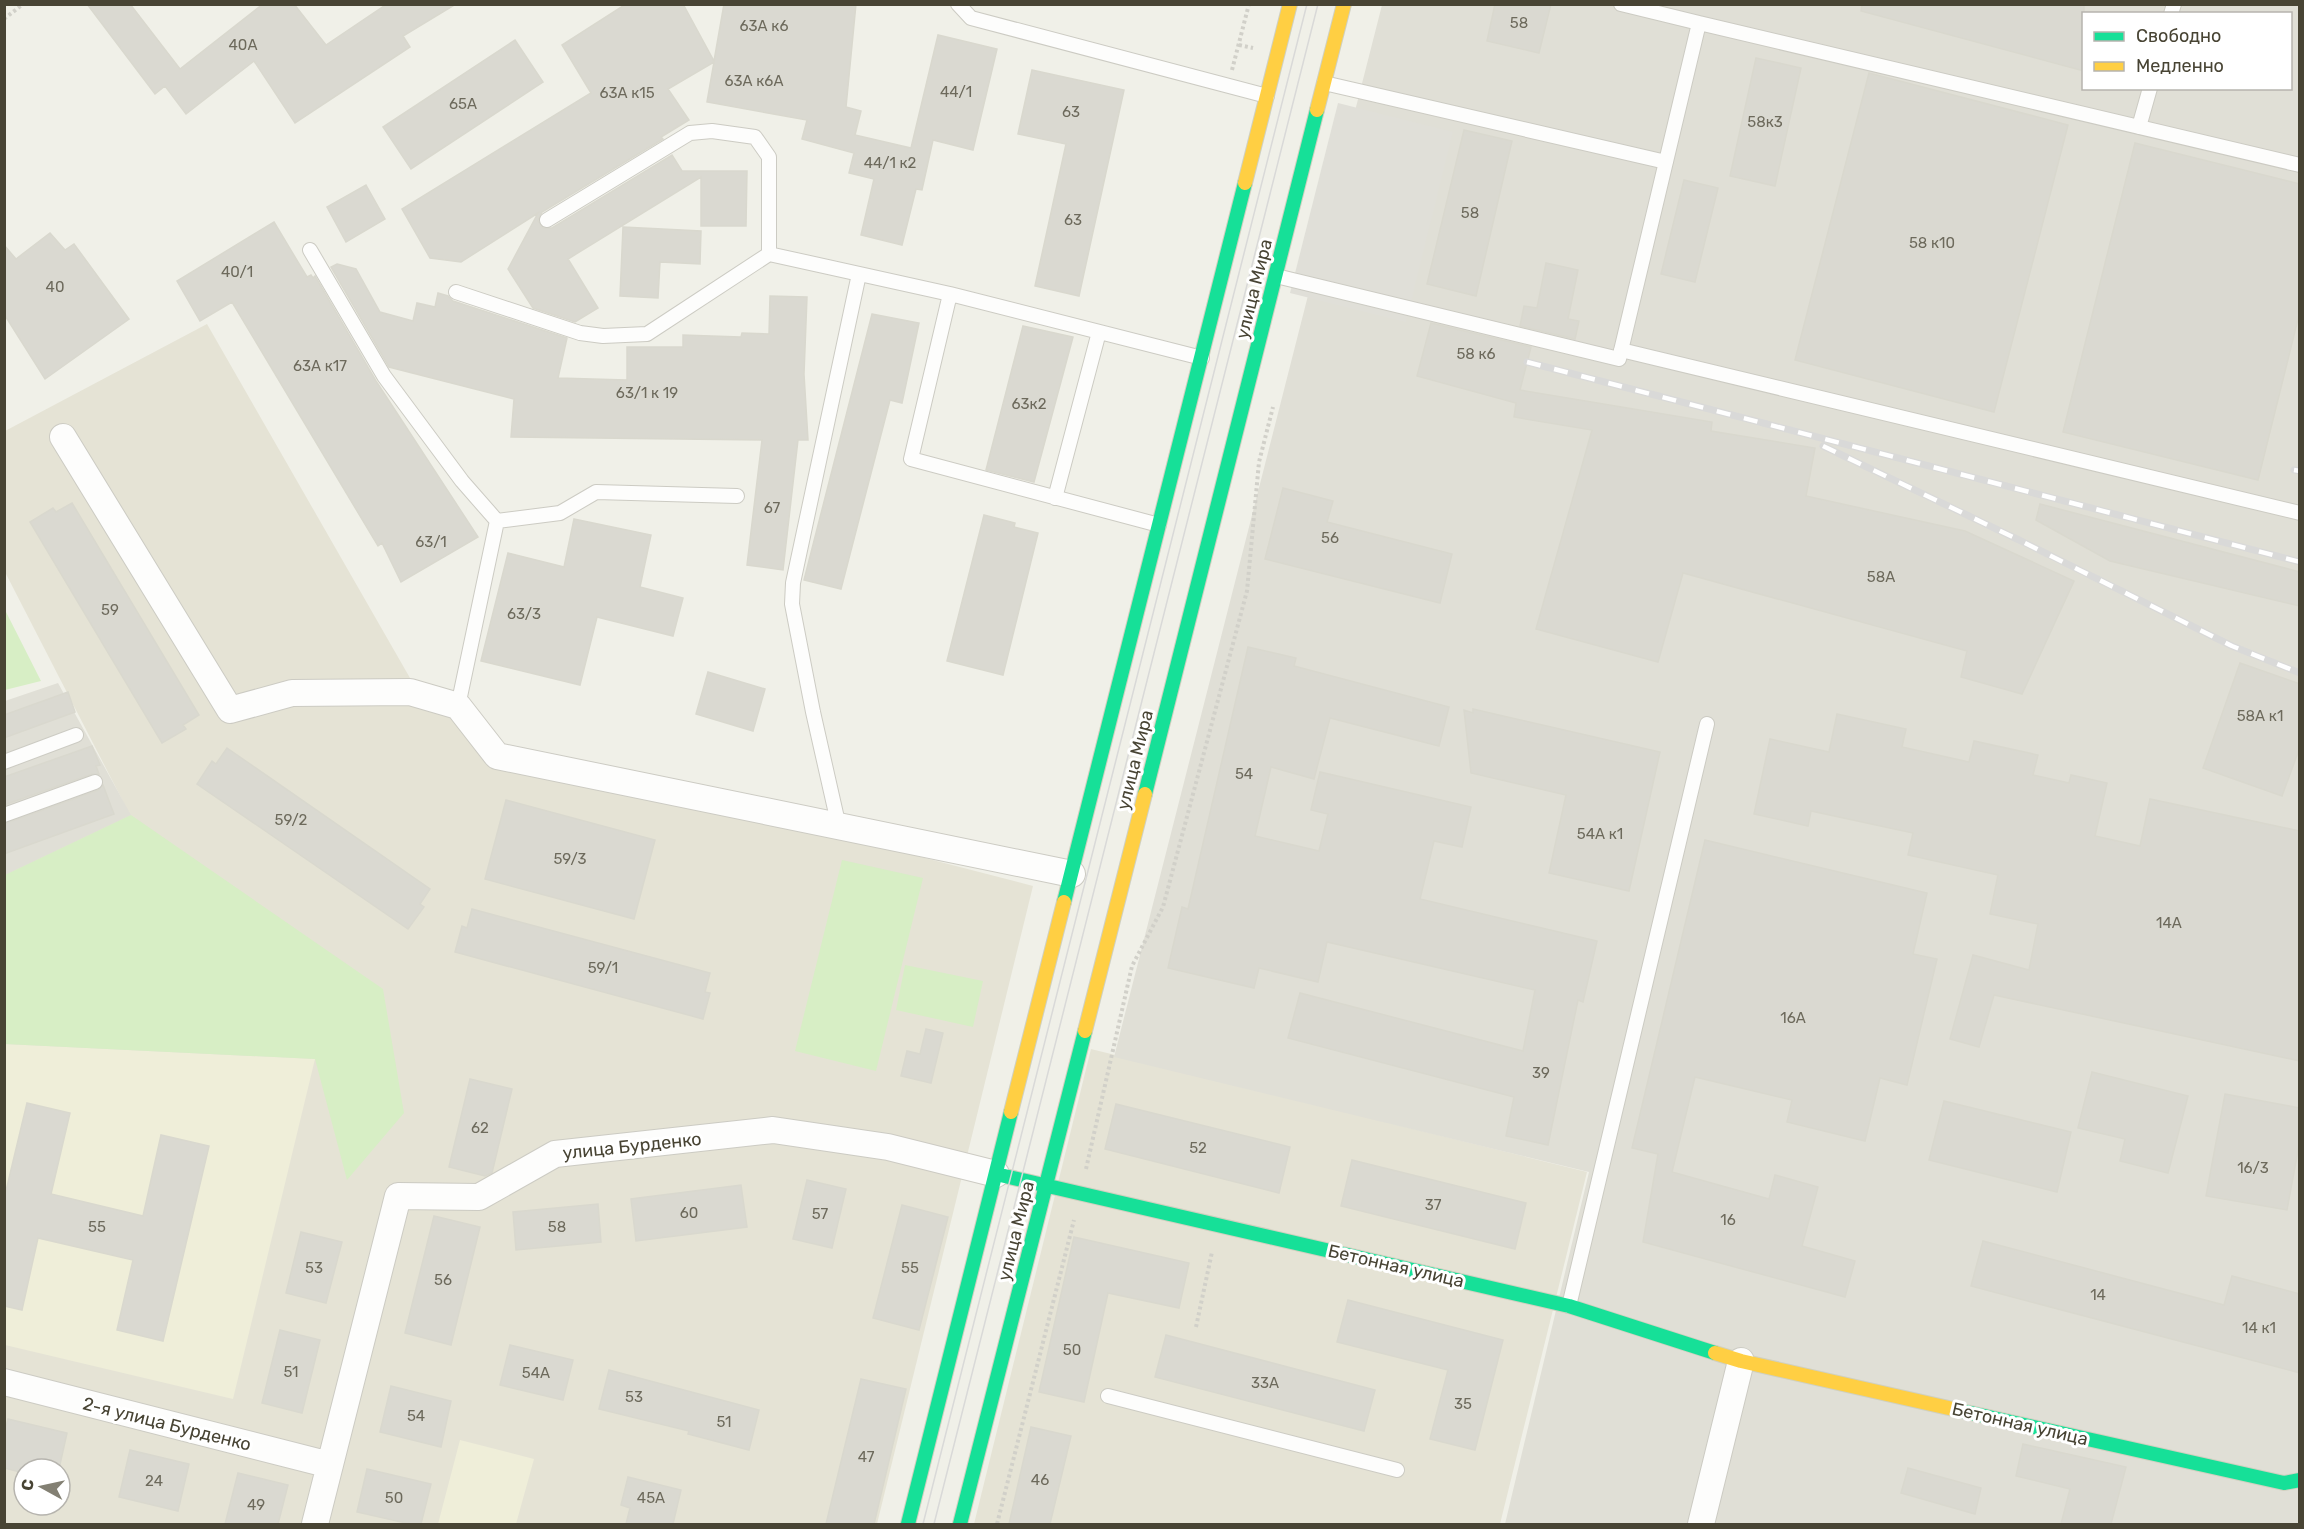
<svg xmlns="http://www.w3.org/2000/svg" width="2304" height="1529" font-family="Rubik,sans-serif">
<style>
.residential{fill:#e5e3d5;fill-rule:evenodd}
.industrial{fill:#e0dfd6;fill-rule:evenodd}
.education{fill:#efeed9}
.green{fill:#d7eec5}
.parking{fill:#e0dfd8}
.building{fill:#dad9d1;stroke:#d9d8ce;stroke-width:1.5}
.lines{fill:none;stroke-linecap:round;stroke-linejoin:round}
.lane-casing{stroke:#cccbc3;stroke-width:16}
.street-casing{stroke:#cccbc3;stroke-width:28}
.fast-casing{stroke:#d0d0bf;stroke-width:16}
.slow-casing{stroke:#d0d0bf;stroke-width:16}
.path{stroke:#d1d0c9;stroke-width:4;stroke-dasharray:3 3;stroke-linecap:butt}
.lane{stroke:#fdfdfc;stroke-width:14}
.street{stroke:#fdfdfc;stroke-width:26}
.fast{stroke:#16e098;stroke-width:14}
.slow{stroke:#ffcf43;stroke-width:14}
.tram{stroke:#d9d9d8;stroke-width:1.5}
.rail-casing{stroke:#d9d9d8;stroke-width:7}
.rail{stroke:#fff;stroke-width:4.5;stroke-dasharray:14;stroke-linecap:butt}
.labels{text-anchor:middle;stroke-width:6;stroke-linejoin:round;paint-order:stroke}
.number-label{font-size:15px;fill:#6d6a5c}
.street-label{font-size:18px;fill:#484434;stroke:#fff}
</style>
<rect width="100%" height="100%" fill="#f0f0e8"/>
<path class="residential" d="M207,324L410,678L495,747L1033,886L877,1524H5V865L130,815L5,572V431ZM24,1469H60V1505H24Z
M1091,1049L1587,1172L1500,1524H974Z"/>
<path class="industrial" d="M1382,5H2299V1524H1505L1589,1172L1114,1057ZM2084,14H2290V88H2084Z
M58,683L131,815L5,875V701Z"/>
<path class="education" d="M5,1044L315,1059L233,1399L5,1345Z
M460,1440L534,1459L516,1524H438Z"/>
<path class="green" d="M4,608L41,681L5,690H4Z
M131,815L383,989L404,1113L347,1180L315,1059L5,1044V875Z
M842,860L923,878L876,1071L795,1051Z
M905,965L983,981L973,1027L896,1010Z"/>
<path class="parking" d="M1338,103L1453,132L1406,322L1290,293Z"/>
<path class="building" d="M87,4H130L180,69L263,4H294L326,45L387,4H456L403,36L410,47L295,123L254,61L186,114L165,86L155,94Z
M626,4H683L714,61L724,4H856L846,107L861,111L855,135L911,148L938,35L997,49L973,150L933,140L922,190L916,189L902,245L861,235L874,179L849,173L854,153L802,139L807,120L707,102L714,62L668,89L689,120L661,137L663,139L542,212L538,221L543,228H552L672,155L682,171H747L746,226H701V177L568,259L598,308L575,322L533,308L508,269L538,213L461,262L430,258L402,209L591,93L562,45Z
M1495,4H1551L1539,53L1487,41Z
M1862,4H2084V71L1861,11Z
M515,40L543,82L411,169L383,127Z
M1756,58L1801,68L1775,186L1730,176Z
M1032,70L1124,90L1079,296L1035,286L1066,144L1018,134Z
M1869,73L2068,125L1994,412L1795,360Z
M1464,130L1512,141L1476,296L1427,284Z
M2135,143L2300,184V311L2258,480L2063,432Z
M1684,180L1718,188L1695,282L1661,274Z
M366,185L385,219L346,242L327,207Z
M274,222L307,277L311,275L313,278L315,276L376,381L478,537L401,582L382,543L378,546L232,302L200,321L177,281Z
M623,227L701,231L700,264L660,262L658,298L620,296Z
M50,233L65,250L74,244L129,319L45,379L4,314V245L16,259Z
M1546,263L1578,270L1568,319L1579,321L1575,339L1520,326L1524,306L1537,308Z
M337,264L356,269L380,312L413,321L417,303L435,307L438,293L448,296L453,301L567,338L558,378L627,380V347H683V335L741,337L742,333L769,334L770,296L807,297L804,374L808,440H798L783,570L747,565L762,440L511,437L514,399L389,367L331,267Z
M872,314L919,323L902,403L890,400L841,589L804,580Z
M1431,323L1531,347L1520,390L1712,422L1711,431L1815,448L1806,496L1965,531L2074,581L2022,694L1961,677L1967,651L1683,573L1658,662L1536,629L1592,430L1514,417L1516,403L1417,376Z
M1023,326L1073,337L1034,482L986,470Z
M1283,488L1333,501L1327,522L1452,554L1440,603L1265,559Z
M72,503L199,715L183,725L186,729L162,743L30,522L53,508L56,512Z
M2040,504L2300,572V606L2110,561L2036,520Z
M984,515L1015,523L1014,527L1038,533L1003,675L947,661Z
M574,519L651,535L640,587L683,598L673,636L597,617L580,685L481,661L508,553L564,567Z
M1248,647L1296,658L1294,666L1449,707L1439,746L1330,718L1314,779L1271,767L1255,836L1319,851L1328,814L1311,810L1320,772L1471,807L1462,847L1434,841L1420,899L1597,941L1583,1002L1578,1000L1548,1145L1506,1136L1514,1097L1288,1038L1300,993L1523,1051L1535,990L1327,942L1318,982L1259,968L1254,988L1168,968L1182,907L1188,909Z
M2240,663L2300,684V747L2282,796L2203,768Z
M708,672L765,689L753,731L696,714Z
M68,692L75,712L4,738V715Z
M1473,709L1660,752L1629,891L1549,873L1566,795L1471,773L1464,710L1473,713Z
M1837,714L1906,729L1902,747L1969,762L1974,741L2038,755L2033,775L2069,783L2071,775L2107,783L2095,836L2140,846L2150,799L2300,831V1061L1994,995L1979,1047L1950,1039L1973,955L2029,970L2038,924L1990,914L1998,875L1908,855L1913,833L1811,811L1808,826L1754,814L1770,739L1829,752Z
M92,746L100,765L96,766L99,774H92L4,805V777Z
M227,748L430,889L420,904L424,907L408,929L197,784L212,761L216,764Z
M103,785L114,814L4,854V824L98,790Z
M506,800L655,840L634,919L485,879Z
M1705,840L1927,893L1913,954L1937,959L1907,1085L1880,1078L1865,1141L1787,1122L1792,1100L1695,1077L1672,1172L1769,1199L1775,1175L1818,1187L1802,1246L1855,1261L1845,1297L1643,1242L1658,1154L1632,1148Z
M472,909L710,973L705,992L710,993L703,1019L455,952L462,926L467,928Z
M926,1029L943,1033L931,1083L901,1076L907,1051L920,1054Z
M2092,1072L2188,1096L2168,1173L2120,1161L2125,1139L2078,1128Z
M470,1079L512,1089L492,1173L485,1176L449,1167Z
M2225,1094L2300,1108V1140L2287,1210L2206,1196Z
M1944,1101L2071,1132L2057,1192L1929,1160Z
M27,1103L70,1113L51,1194L143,1216L161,1135L209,1146L163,1341L117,1330L133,1260L38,1238L22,1310L4,1306V1199Z
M1116,1104L1290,1147L1279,1193L1105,1149Z
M1352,1160L1526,1203L1515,1249L1341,1206Z
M807,1180L846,1189L832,1248L793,1239Z
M741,1185L747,1227L636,1241L631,1199Z
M598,1204L601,1242L516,1250L513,1212Z
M902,1205L948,1217L919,1330L873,1318Z
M434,1216L480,1227L451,1345L405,1333Z
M301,1232L342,1242L326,1303L286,1293Z
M1074,1237L1189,1263L1179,1308L1108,1293L1084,1402L1039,1392Z
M1983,1241L2224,1305L2232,1276L2300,1294V1373L1971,1286Z
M1348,1300L1503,1340L1475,1450L1430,1439L1448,1370L1337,1342Z
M280,1330L320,1340L302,1413L262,1403Z
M1166,1335L1375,1390L1364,1431L1155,1377Z
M510,1345L573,1360L563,1400L500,1385Z
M609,1370L759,1410L749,1450L688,1434L689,1431L599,1409Z
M861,1379L906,1389L874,1524H826Z
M391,1386L451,1401L441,1447L380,1432Z
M8,1419L67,1433L59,1469H24V1473L4,1468V1434Z
M1031,1427L1071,1436L1050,1524H1009Z
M2023,1444L2126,1467L2111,1524H2061L2070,1489L2016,1476Z
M130,1450L189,1464L178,1511L119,1497Z
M1908,1468L1981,1488L1975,1514L1901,1493Z
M367,1469L431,1484L421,1524H410L357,1512Z
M238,1473L288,1485L278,1524H225Z
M628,1477L681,1490L673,1524H626L630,1508L621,1505Z"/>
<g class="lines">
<defs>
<path id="lane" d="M958,4L971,18L1267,96
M1621,4L1699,23
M2171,14L2174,4
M1324,83L1666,162
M2139,127L2150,88
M547,220L690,133L712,131L755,137L769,157V254L950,294
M310,250L384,376L462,481L497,521
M1276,276L1619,359L1699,23L2300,165
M456,292L580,333L603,336L647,334L769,254
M1621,350L2300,513
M1055,498L1099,332
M1159,525L911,459L950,294L1202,358
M458,706L497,521L560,513L596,492L737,496
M4,762L76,735
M4,815L95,782
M839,827L813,712L792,604L793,583L859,274
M1569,1306L1707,724
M1108,1396L1397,1470"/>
<path id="street" d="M63,437L230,710L292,693L410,692L458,706L497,756L1072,874
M4,1382L330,1465
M315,1524L398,1196L479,1197L555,1154L773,1130L888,1147L996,1174
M1701,1524L1741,1361"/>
<path id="fast" d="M1145,794L1317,110
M1064,902L1245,183
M996,1174L1569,1306L1715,1353
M1962,1411L2284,1483L2300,1480
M908,1524L1011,1112
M960,1524L1085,1031"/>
<path id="slow" d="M1317,110L1344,4
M1245,183L1290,4
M1085,1031L1145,794
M1011,1112L1064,902
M1715,1353L1741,1361L1962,1411"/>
</defs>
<use href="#lane" class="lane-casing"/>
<use href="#street" class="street-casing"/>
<use href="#fast" class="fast-casing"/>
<use href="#slow" class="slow-casing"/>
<path class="path" d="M4,19L23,4
M1239,45L1253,48
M1232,70L1249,4
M1086,1169L1132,966L1163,907L1247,591L1259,462L1273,407
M1196,1327L1212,1252
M997,1524L1074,1220"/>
<use href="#lane" class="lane"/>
<use href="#street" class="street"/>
<use href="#fast" class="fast"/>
<use href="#slow" class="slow"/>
<path class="tram" d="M923,1524L1307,4
M934,1524L1318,4"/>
<defs>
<path id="rail" d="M1527,362L2300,562
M1823,446L2017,539L2232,646L2300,673
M2294,470L2300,471"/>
</defs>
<use href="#rail" class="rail-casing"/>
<use href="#rail" class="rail"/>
</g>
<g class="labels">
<g class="number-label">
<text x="1519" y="28">58</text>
<text x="764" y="31">63А к6</text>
<text x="243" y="50">40А</text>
<text x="754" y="86">63А к6А</text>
<text x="956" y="97">44/1</text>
<text x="627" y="98">63А к15</text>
<text x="463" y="109">65А</text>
<text x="1071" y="117">63</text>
<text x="1765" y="127">58к3</text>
<text x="890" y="168">44/1 к2</text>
<text x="1470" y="218">58</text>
<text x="1073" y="225">63</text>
<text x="1932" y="248">58 к10</text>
<text x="237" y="277">40/1</text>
<text x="55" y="292">40</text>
<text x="1476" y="359">58 к6</text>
<text x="320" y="371">63А к17</text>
<text x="647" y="398">63/1 к 19</text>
<text x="1029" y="409">63к2</text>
<text x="772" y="513">67</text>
<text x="1330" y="543">56</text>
<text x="431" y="547">63/1</text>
<text x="1881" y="582">58А</text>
<text x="110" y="615">59</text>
<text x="524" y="619">63/3</text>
<text x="2260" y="721">58А к1</text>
<text x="1244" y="779">54</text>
<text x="291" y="825">59/2</text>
<text x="1600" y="839">54А к1</text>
<text x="570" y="864">59/3</text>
<text x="2169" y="928">14А</text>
<text x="603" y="973">59/1</text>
<text x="1793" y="1023">16А</text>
<text x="1541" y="1078">39</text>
<text x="480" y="1133">62</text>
<text x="1198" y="1153">52</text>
<text x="2253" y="1173">16/3</text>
<text x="1433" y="1210">37</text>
<text x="689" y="1218">60</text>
<text x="820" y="1219">57</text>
<text x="1728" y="1225">16</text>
<text x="97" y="1232">55</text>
<text x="557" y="1232">58</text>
<text x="314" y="1273">53</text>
<text x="910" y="1273">55</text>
<text x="443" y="1285">56</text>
<text x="2098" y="1300">14</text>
<text x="2259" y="1333">14 к1</text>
<text x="1072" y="1355">50</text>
<text x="291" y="1377">51</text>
<text x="536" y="1378">54А</text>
<text x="1265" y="1388">33А</text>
<text x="634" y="1402">53</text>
<text x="1463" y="1409">35</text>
<text x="416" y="1421">54</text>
<text x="724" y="1427">51</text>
<text x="866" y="1462">47</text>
<text x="1040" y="1485">46</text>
<text x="154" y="1486">24</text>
<text x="394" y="1503">50</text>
<text x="651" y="1503">45А</text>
<text x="256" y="1510">49</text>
</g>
<g class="street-label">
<text transform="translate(1254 289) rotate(-76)" y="6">улица Мира</text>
<text transform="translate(1135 760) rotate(-76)" y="6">улица Мира</text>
<text transform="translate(632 1146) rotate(-6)" y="6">улица Бурденко</text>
<text transform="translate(1016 1231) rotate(-76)" y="6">улица Мира</text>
<text transform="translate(1396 1266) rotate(13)" y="6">Бетонная улица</text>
<text transform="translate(167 1424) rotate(14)" y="6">2-я улица Бурденко</text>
<text transform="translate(2020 1424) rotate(13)" y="6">Бетонная улица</text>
</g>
</g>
<rect width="2304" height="1529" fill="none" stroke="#484434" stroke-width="12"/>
<rect x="2082" y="12" width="210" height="78" fill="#ffffff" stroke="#b6b4ae" stroke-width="1.5"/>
<rect x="2094" y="32" width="30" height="9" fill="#16e098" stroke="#b6b4ae" stroke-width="1.5"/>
<text x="2136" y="42" font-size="18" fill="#484434">Свободно</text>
<rect x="2094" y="62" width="30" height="9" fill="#ffcf43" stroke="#b6b4ae" stroke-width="1.5"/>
<text x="2136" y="72" font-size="18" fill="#484434">Медленно</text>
<g transform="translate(42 1487) rotate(278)"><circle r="28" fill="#ffffff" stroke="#b6b4ae" stroke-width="1.5"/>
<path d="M0-4.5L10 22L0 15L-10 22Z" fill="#838073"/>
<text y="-9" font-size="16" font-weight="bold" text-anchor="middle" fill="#484434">С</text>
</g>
</svg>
